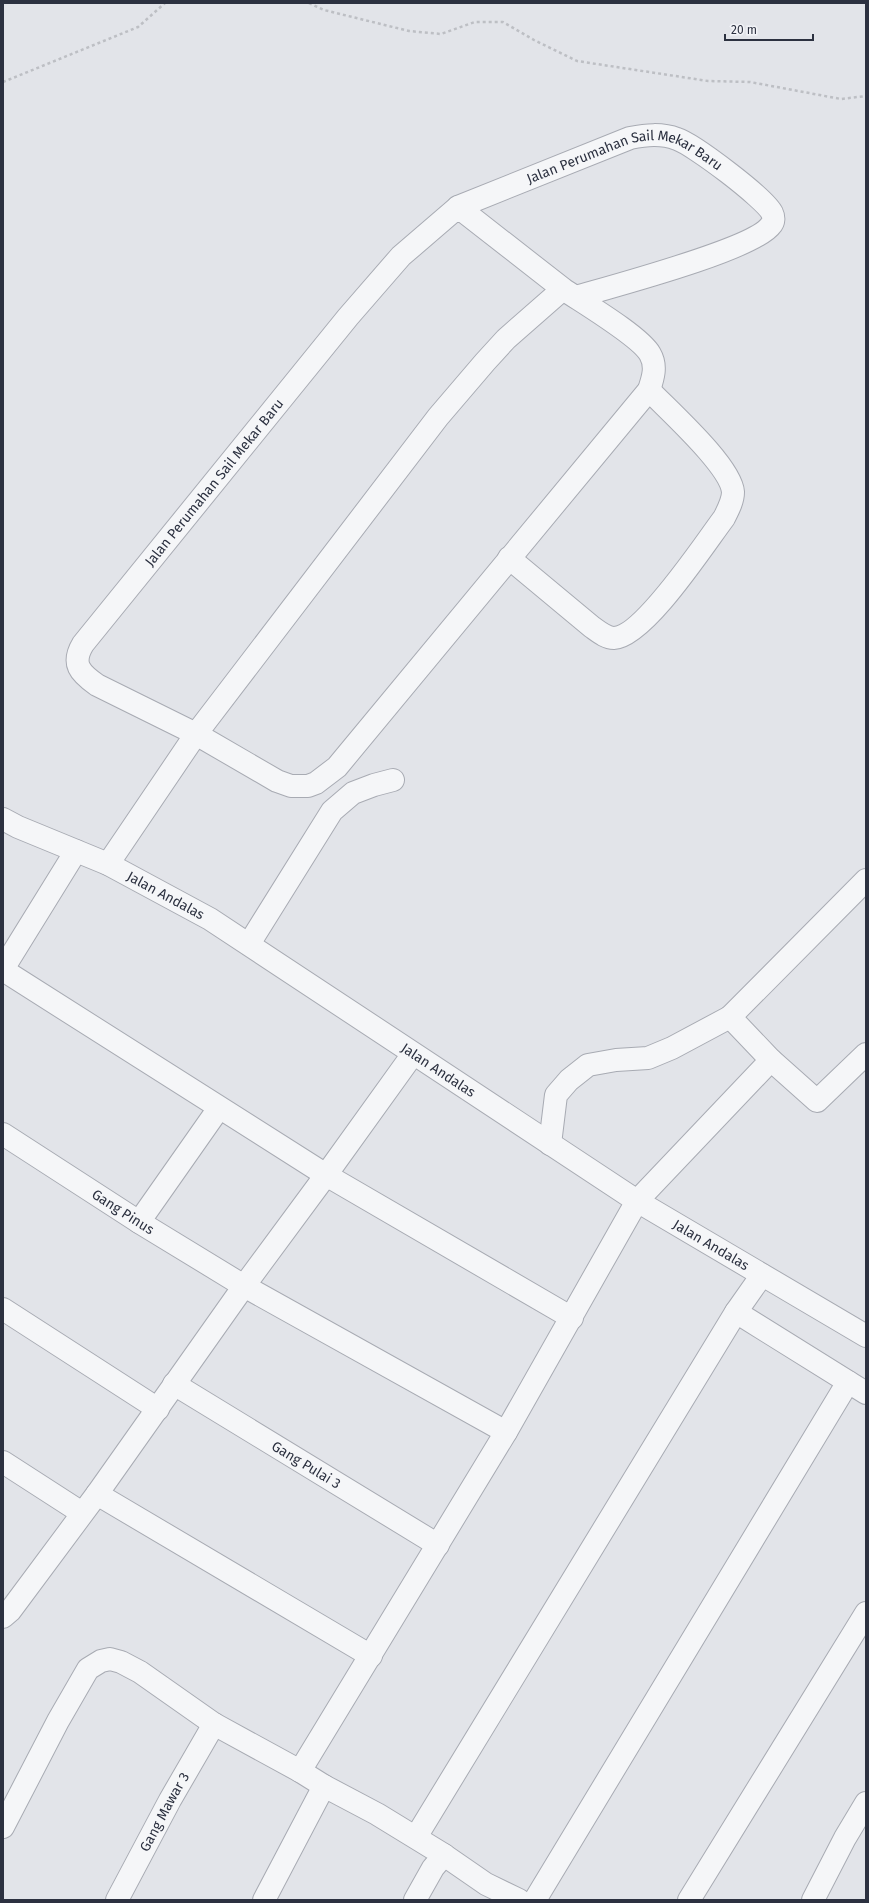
<svg xmlns="http://www.w3.org/2000/svg" width="869" height="1903" font-family="'Fira Sans',sans-serif">
<style>
.lines{fill:none;stroke-linecap:round;stroke-linejoin:round}
.street-casing{stroke:#a8abb3;stroke-width:24}
.path{stroke:#bdbfc4;stroke-width:2.5;stroke-dasharray:3 3;stroke-linecap:butt}
.street{stroke:#f5f6f8;stroke-width:22}
.labels{text-anchor:middle;stroke-width:3;stroke-linejoin:round;paint-order:stroke}
.street-label{font-size:14px;fill:#2c3140;stroke:#f2f3f7}
</style>
<rect width="100%" height="100%" fill="#e2e4e9"/>
<g class="lines">
<defs>
<g id="street">
<path id="s1" d="M458,207L630,138C646,135 661,133 677,139C693,144 766,199 772,213C774,217 774,222 771,225C755,249 610,287 576,297"/>
<path d="M509,558L592,627C599,632 606,638 614,638C644,637 705,543 724,518C728,510 733,501 733,492C731,466 668,410 649,390"/>
<path id="s2" d="M3,819L18,827L108,864L210,919L637,1201L866,1336"/>
<path id="s3" d="M108,864L196,734L438,417L485,362L506,339L563,289C582,302 640,336 650,354C657,366 653,378 649,390L337,767L316,783L308,786H291L277,781L196,734L97,685C80,673 71,664 83,644L348,317L401,256L458,207L563,289"/>
<path d="M249,944L332,811L353,793L374,785L393,780"/>
<path d="M3,969L76,851"/>
<path d="M3,970L326,1175L572,1318"/>
<path d="M771,1060L817,1101L866,1054"/>
<path id="s4" d="M3,1134L139,1222L244,1286L506,1432"/>
<path d="M550,1144L556,1095L569,1080L588,1065L616,1060L648,1058L672,1048L730,1017"/>
<path d="M139,1222L219,1108"/>
<path d="M3,1309L158,1409"/>
<path d="M736,1312L762,1275"/>
<path id="s5" d="M174,1384L438,1545"/>
<path d="M3,1462L82,1513"/>
<path d="M3,1617L10,1611L97,1494"/>
<path d="M371,1656L97,1494L244,1286L326,1175L413,1054"/>
<path d="M300,1771L506,1432L637,1201L771,1060L730,1017L866,880"/>
<path d="M3,1827L58,1721L88,1669L101,1661L110,1659L121,1662L140,1672L214,1724L300,1771L324,1786"/>
<path d="M416,1837L736,1312L866,1393"/>
<path d="M444,1855L486,1884L519,1900"/>
<path id="s6" d="M117,1900L170,1800L214,1724"/>
<path d="M264,1900L324,1786L377,1814L444,1855L433,1868L415,1900"/>
<path d="M535,1900L848,1382"/>
<path d="M689,1900L866,1613"/>
<path d="M813,1900L845,1838L866,1803"/>
</g>
</defs>
<use href="#street" class="street-casing"/>
<path class="path" d="M309,3L324,10L409,31L441,34L475,22H503L534,40L577,61L708,81L750,82L841,99L866,96
M3,82L138,27L165,3"/>
<use href="#street" class="street"/>
</g>
<g class="labels">
<g class="street-label">
<text dy="5" stroke="none"><textPath href="#s1" startOffset="180">Jalan Perumahan Sail Mekar Baru</textPath></text>
<text dy="5" stroke="none"><textPath href="#s3" startOffset="1900">Jalan Perumahan Sail Mekar Baru</textPath></text>
<text dy="5" stroke="none"><textPath href="#s2" startOffset="180">Jalan Andalas</textPath></text>
<text dy="5" stroke="none"><textPath href="#s2" startOffset="504">Jalan Andalas</textPath></text>
<text dy="5" stroke="none"><textPath href="#s4" startOffset="143">Gang Pinus</textPath></text>
<text dy="5" stroke="none"><textPath href="#s2" startOffset="828">Jalan Andalas</textPath></text>
<text dy="5" stroke="none"><textPath href="#s5" startOffset="155">Gang Pulai 3</textPath></text>
<text dy="5" stroke="none"><textPath href="#s6" startOffset="100">Gang Mawar 3</textPath></text>
</g>
</g>
<rect width="869" height="1903" fill="none" stroke="#2c3140" stroke-width="8"/>
<path d="M725 34v6h88v-6" fill="none" stroke="#2c3140" stroke-width="2"/>
<text x="731" y="34" font-size="12" fill="#2c3140" stroke="#f2f3f7" stroke-width="3" paint-order="stroke">20 m</text>
</svg>
